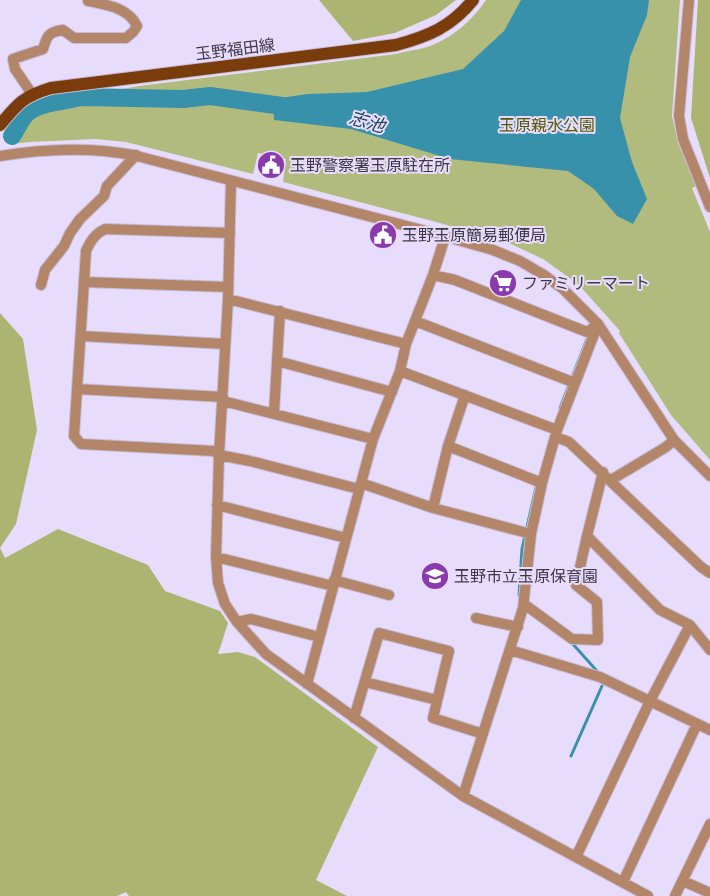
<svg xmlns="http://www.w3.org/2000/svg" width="710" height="896" font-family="'Roboto Condensed','Noto Sans JP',sans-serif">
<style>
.green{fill:#b1bb7e}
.forest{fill:#abb571}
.water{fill:#3891aa}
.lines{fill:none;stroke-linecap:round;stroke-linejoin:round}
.stream{stroke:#3891aa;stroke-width:3}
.river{stroke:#3891aa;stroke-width:18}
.minor-casing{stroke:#c6bbd7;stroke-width:12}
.tertiary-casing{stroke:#c6bbd7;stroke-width:12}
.primary-casing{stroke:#c6bbd7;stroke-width:14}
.minor{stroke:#b3866a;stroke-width:10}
.tertiary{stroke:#b3866a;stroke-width:10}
.primary{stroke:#7a3c0a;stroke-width:12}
.labels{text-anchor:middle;stroke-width:4;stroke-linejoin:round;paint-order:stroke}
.street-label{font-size:16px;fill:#3d3845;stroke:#e8dcfc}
.park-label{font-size:16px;fill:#525a09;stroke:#e8dcfc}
.poi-label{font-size:16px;fill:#3d3845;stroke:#e8dcfc;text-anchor:start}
.water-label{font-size:18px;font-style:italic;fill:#204753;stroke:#e8dcfc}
</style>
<rect width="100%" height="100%" fill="#e8dcfc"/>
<path class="green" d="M486,0H680L672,116L678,143L696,186L692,188L710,232V460L671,415L619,333L620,331L578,284L543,259L511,244L440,223L283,182L286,159L258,153L253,174L126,142L95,139L30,142L11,144L6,137V128L16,114L27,104L46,96L69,92L95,94L139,86L396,54C406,51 417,50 427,47C451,39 472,21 486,0Z"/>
<path class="forest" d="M319,0H456L436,15L395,33L353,41Z
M698,0H710V178L691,118Z
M0,313L23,339L37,430L16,524L0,548L5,558L58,529L148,565L165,591L220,611L228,623L218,654L238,652L255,657L378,747L316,880L347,896H129L126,892L117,896H0Z"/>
<path class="water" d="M521,0H649L647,15L630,57L620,118L632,162L647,199L633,224L617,216L594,189L568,171L450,159L351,129L274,120L273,99L308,94L367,92L463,69L504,31Z"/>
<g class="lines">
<path class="stream" d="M560,408L587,339
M519,595L522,549L537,483
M571,642L597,671
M571,756L602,686"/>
<path class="river" d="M12,136C17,129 21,118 27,113C39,102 64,102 80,97L183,99L210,96L297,108"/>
<defs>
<path id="minor" d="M32,94L15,69L13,59L43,49C47,36 48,32 63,30L74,38H126L133,32L137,26C128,7 106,5 88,1
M231,181L228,299L219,455L216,557L218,583L225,604L237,622L266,654L463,796L648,896
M230,233L105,229C95,234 91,240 86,251L74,436L81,444L214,451L219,455L250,461L359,489
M433,275L455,280L587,332L597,325
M84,282L228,287
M41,285L45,270L64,246L70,233L80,219L104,196L107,186L136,155
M228,299L406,344
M415,321L575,383
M81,336L225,344
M277,361L392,392
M400,371L557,430
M77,389L223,397
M223,401L373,439
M274,413L280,311
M556,437L569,442L701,567L710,573
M448,446L542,483
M603,472L587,536L660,610L690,625L710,650
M611,480L666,447L674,440
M361,483L433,508L531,534
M217,505L346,538
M433,508L448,446L465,395
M216,557L333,586
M334,580L389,595
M524,604L572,639L598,640L597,602L576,585L587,536
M476,618L518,627
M237,622L251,619L319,637
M510,650L600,677L710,730
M365,682L437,700
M307,684L373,439L400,371L406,344L433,275L445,237
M354,718L379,633L449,651L433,718L483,734
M463,796L523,608L531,534L542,483L557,430L598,324
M576,857L650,701L690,625
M683,881L710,893
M623,882L697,724
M675,896L710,824"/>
<path id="tertiary" d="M689,0L679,116L683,139L710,207
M0,156C43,149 90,147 133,155L426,231L493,250L520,261L544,275L563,289L598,324L674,440L710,476"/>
<path id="primary" d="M0,125C18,103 24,96 51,88L396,45C429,36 451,27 473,0"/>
</defs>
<use href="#minor" class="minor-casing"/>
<use href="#tertiary" class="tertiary-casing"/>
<use href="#primary" class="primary-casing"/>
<use href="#minor" class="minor"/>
<use href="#tertiary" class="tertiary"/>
<use href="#primary" class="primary"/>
</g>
<defs>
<symbol id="civic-disc" viewBox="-11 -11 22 22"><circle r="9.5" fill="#893bac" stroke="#e8dcfc"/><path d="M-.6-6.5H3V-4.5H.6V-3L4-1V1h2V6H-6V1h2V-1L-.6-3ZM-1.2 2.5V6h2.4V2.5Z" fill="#fff"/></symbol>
<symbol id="supermarket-disc" viewBox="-11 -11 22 22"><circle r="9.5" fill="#893bac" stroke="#e8dcfc"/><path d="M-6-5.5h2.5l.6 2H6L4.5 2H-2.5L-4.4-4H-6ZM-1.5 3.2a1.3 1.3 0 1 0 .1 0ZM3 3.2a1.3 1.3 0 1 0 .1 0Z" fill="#fff"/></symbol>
<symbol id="school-disc" viewBox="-11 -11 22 22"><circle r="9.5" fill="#893bac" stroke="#e8dcfc"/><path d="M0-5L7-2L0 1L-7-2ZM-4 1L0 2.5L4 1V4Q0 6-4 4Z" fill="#fff"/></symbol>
</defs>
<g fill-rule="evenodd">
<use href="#civic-disc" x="255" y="149" width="32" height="32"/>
<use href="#civic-disc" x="367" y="219" width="32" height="32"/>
<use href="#supermarket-disc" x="487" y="267" width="32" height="32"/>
<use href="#school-disc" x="419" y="560" width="32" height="32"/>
</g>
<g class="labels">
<g class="street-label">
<text transform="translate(235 49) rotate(-7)" y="6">玉野福田線</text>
</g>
<g class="park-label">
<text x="547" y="131">玉原親水公園</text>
</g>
<g class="poi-label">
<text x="290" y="171">玉野警察署玉原駐在所</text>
<text x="402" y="241">玉野玉原簡易郵便局</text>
<text x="522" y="289">ファミリーマート</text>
<text x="454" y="582">玉野市立玉原保育園</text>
</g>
<g class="water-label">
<text transform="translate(367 122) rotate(16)" y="6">志池</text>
</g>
</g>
</svg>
